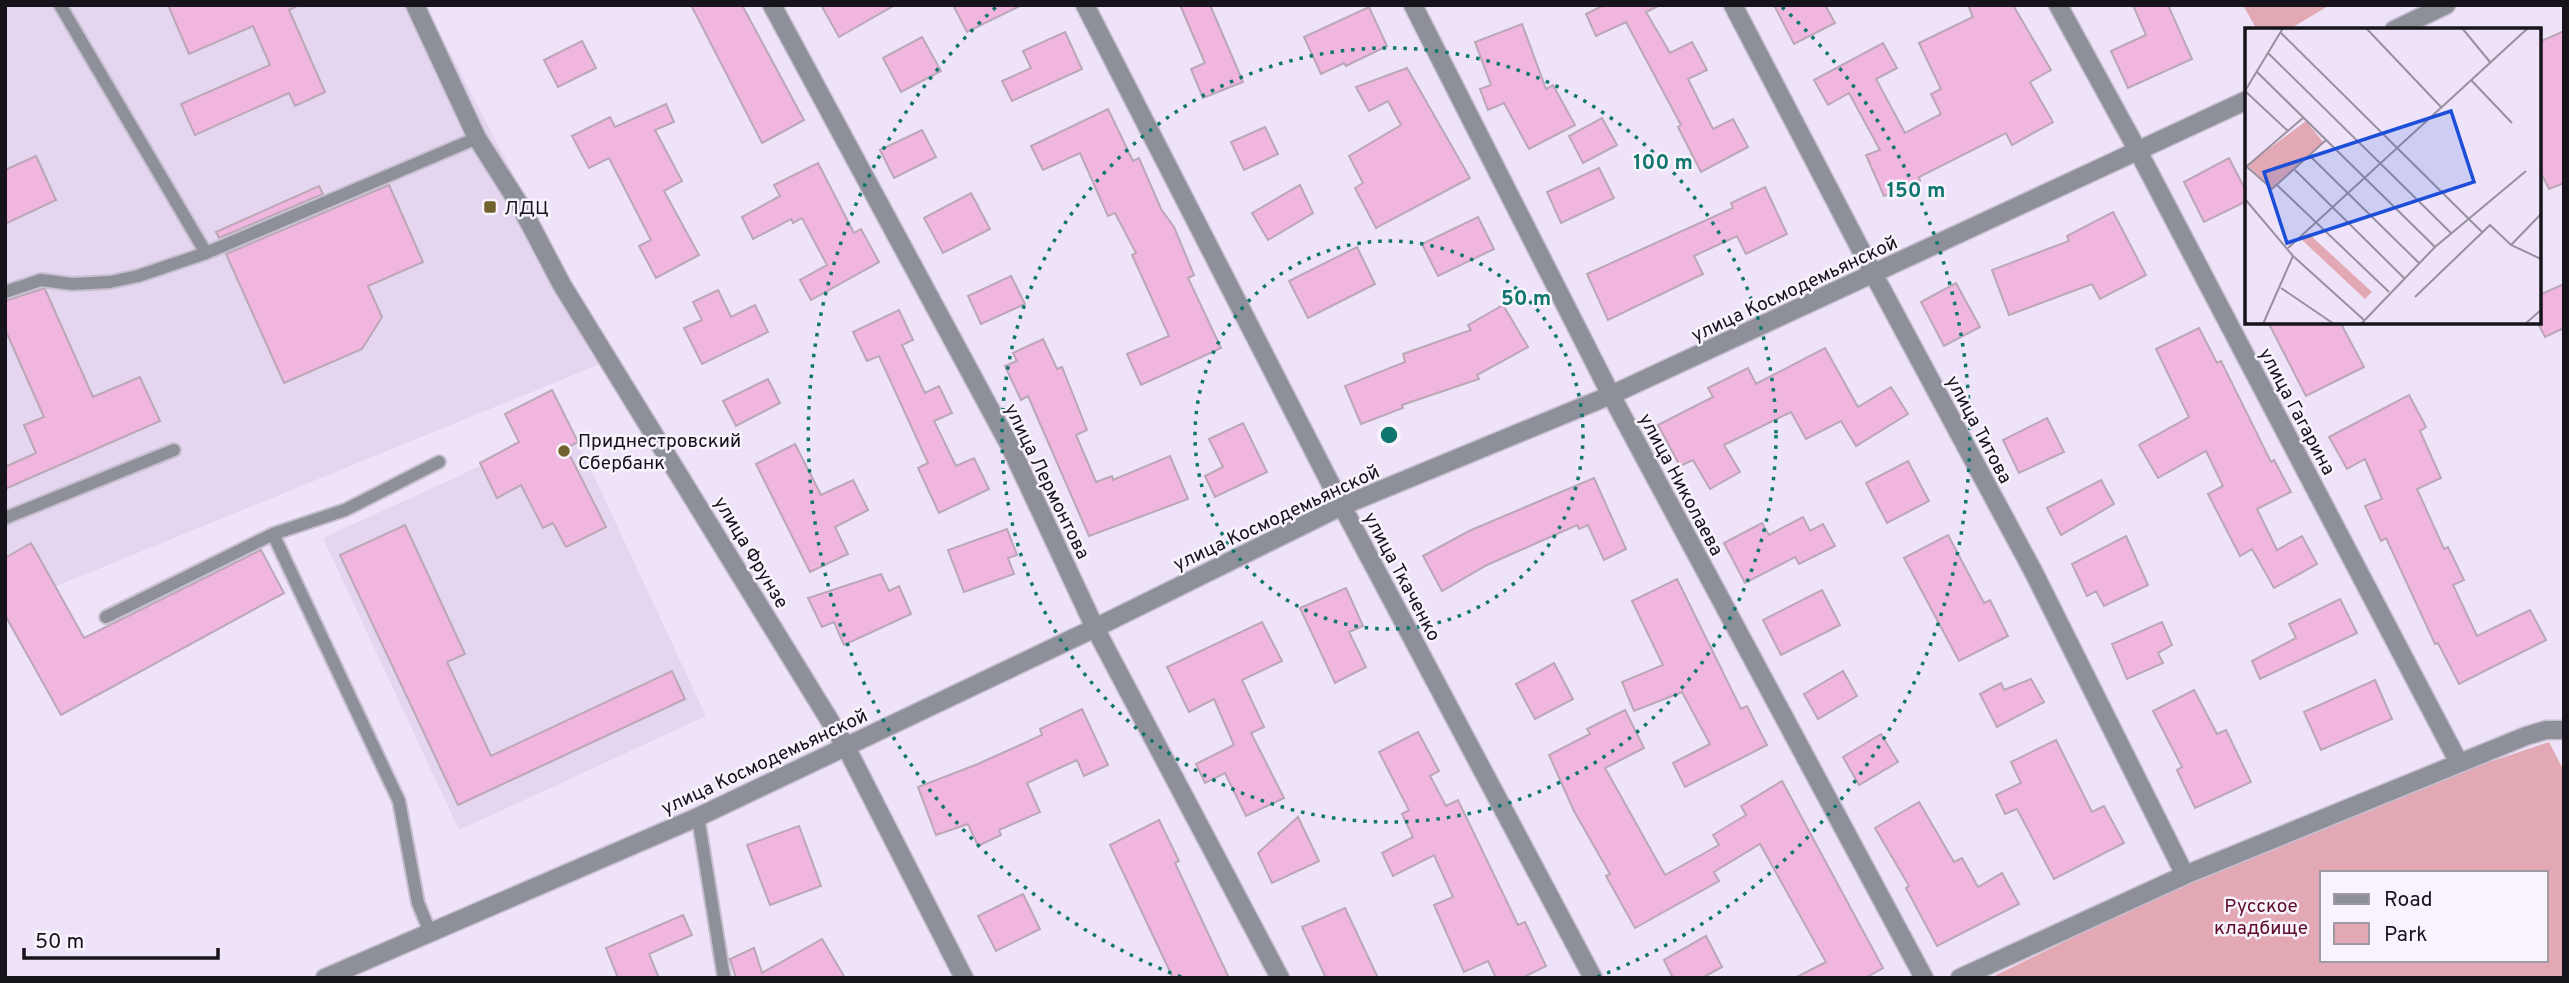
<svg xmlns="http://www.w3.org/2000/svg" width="2569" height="983" font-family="Overpass,sans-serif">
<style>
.built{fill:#e4d6f1}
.green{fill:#e2a9b4;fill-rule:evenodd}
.building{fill:#f1b6e0;stroke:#bba7b5;stroke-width:2}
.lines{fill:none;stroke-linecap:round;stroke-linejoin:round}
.lane-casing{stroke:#c7bed0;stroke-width:16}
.street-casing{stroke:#c7bed0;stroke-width:21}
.lane{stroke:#8e9099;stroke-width:12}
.street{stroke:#8e9099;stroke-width:18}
.ring{fill:none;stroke:#0f766e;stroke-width:3.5;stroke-dasharray:3.5 7}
.poi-dot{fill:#726230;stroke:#f8f3fc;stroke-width:2.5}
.labels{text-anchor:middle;stroke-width:5;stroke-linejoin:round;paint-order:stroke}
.poi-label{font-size:19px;fill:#17131a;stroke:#f8f3fc;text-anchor:start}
.street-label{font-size:19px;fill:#17131a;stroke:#f8f3fc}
.park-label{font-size:19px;fill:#5e0a29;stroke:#f8f3fc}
.inset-road{fill:none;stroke:#98909f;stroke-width:2}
.view{fill:#1d4ed8;fill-opacity:0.15;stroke:#1d4ed8;stroke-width:3.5}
.inset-edge{fill:none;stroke:#17131a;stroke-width:3.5}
.centre{fill:#0f766e;stroke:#f8f3fc;stroke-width:3.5}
.ring-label{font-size:21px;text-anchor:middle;font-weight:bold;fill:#0f766e;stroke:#f8f3fc;stroke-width:5;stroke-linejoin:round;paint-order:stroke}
</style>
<rect width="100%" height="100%" fill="#eee3f8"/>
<path class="built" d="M5,5H425L610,360L5,607Z
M570,425L706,716L459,830L323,538Z"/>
<path class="green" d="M2243,5H2330L2288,30H2257Z
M2549,742L2564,771V978H1990L2151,899L2353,808ZM2322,873H2546V960H2322Z"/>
<path class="building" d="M168,5H299L289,10L325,92L295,106L289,93L195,135L181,104L270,65L253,26L189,54Z
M691,5H742L804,120L762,143Z
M821,5H895L839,37Z
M953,5H1022L967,32Z
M1180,5H1210L1243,82L1203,98L1191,69L1205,63Z
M1604,5H1660L1646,12L1670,53L1692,42L1707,70L1688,79L1713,129L1733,119L1748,147L1701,172L1678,127L1681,125L1626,22L1596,36L1586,14Z
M1774,5H1825L1835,23L1794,44Z
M1968,5H2013L2051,70L2030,82L2053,122L2012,145L2006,133L1919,177L1920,181L1884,196L1866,155L1880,150L1849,93L1828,105L1814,80L1883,43L1897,68L1876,79L1905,133L1941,114L1931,94L1941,89L1919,43L1973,17Z
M2133,5H2168L2192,59L2128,88L2111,51L2146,35Z
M1369,7L1387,46L1346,66L1344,63L1321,74L1304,37Z
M1522,24L1546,89L1553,85L1575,125L1529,149L1504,103L1488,110L1480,89L1491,85L1475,42Z
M2564,31V183L2549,189L2539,169V42Z
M1065,32L1082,69L1012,101L1002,81L1031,68L1023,51Z
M922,37L941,71L901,92L883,58Z
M582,41L596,68L558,87L544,60Z
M1407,68L1470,178L1376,228L1355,188L1363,183L1349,156L1401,125L1388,101L1369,111L1356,87Z
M666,104L674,122L655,130L682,181L664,191L699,255L656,278L639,246L651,240L609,158L589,168L572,136L610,117L615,127Z
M1108,109L1133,161L1139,158L1161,209L1174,227L1194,275L1188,278L1221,348L1141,385L1127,354L1169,336L1132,255L1136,253L1115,213L1108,216L1080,153L1043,170L1031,146Z
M1602,118L1617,145L1583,163L1569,136Z
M1265,127L1278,154L1244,170L1231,142Z
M922,130L936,157L894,178L880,150Z
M36,156L56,200L5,224V170Z
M2229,158L2247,193V201L2204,222L2184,182Z
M818,163L854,233L861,229L879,262L811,300L800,280L827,265L802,218L793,223L791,219L753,239L742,217L780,196L774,185Z
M1599,168L1614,198L1561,223L1547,192Z
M389,185L423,262L368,286L382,317L362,349L284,383L226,254Z
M1300,185L1313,213L1268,240L1252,213Z
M319,186L323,194L219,238L216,232Z
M1765,187L1787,234L1746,254L1737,236L1694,256L1703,274L1608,320L1587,274L1733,208L1731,203Z
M971,193L990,229L943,253L924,218Z
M2113,212L2146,275L2100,299L2092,284L2009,315L1992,270L2069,241L2067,236Z
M1478,217L1494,249L1438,276L1422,244Z
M1357,247L1375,284L1308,318L1289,281Z
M1011,276L1025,304L981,324L968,296Z
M1956,283L1980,327L1944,346L1921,302Z
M2564,284V328L2545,337L2539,325V295Z
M42,289H45L93,397L140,377L160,421L5,489V467L36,453L24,425L44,417L5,329V301Z
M718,290L731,317L755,305L768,332L702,364L684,328L702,320L693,302Z
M1503,305L1528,347L1477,375L1479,379L1402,405L1403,408L1361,424L1345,386L1405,362L1403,354L1471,330L1468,325Z
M899,310L913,340L902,345L925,393L939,386L952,413L934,421L956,466L974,458L989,489L939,513L918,468L928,463L879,356L867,361L853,332Z
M2268,322H2340L2364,367L2306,396Z
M2199,328L2217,363L2221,361L2271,462L2274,460L2291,492L2257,509L2277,550L2302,536L2317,564L2274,588L2252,549L2240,556L2208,494L2223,486L2206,451L2158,478L2139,445L2189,417L2156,349Z
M1043,339L1057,369L1062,367L1087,430L1076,435L1096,482L1112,476L1113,480L1170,456L1188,499L1089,536L1028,396L1021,400L1005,366L1017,361L1013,353Z
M1825,348L1858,407L1891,387L1908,414L1856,446L1841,421L1806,439L1791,412L1724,445L1740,472L1710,489L1693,460L1680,466L1658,425L1713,397L1708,388L1748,368L1756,384Z
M768,379L780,403L736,426L723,401Z
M552,390L578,442L566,448L606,527L566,547L553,523L543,528L521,485L497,498L480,463L519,442L505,414Z
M2409,395L2426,427L2420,431L2441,478L2417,489L2444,549L2448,547L2464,580L2453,585L2477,636L2530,610L2546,640L2459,684L2438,643L2435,644L2386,538L2381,541L2365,506L2382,499L2365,459L2347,469L2329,437Z
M2047,418L2064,452L2019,473L2003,440Z
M1243,423L1267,472L1215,497L1205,476L1223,467L1209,439Z
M795,444L821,495L853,480L868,510L835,527L848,554L810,572L756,464Z
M1908,461L1929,501L1887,523L1866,483Z
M1594,478L1626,549L1604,560L1588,525L1579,529L1577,525L1487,565L1442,591L1423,556L1469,531Z
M2101,480L2114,504L2061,535L2047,508Z
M1803,517L1810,531L1823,524L1835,546L1799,564L1795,557L1745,583L1724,543L1762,523L1769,535Z
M405,525L465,654L447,662L491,756L672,671L685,699L458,805L340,555Z
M1007,529L1017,555L1008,558L1014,574L964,592L948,550Z
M1948,535L1984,603L1990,600L2008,636L1959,661L1904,558Z
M2126,536L2148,585L2104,606L2096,591L2087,596L2072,564Z
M31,543L84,638L261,550L284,593L61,715L5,615V558Z
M881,574L889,591L899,586L911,614L844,645L834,622L822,627L808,598Z
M1677,579L1741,709L1747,706L1767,745L1685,787L1673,763L1710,744L1682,692L1634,711L1622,682L1663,665L1632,601Z
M1346,588L1363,626L1349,632L1366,667L1335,683L1300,608Z
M1822,590L1840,625L1781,655L1763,620Z
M2340,599L2357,633L2260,679L2252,661L2296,638L2289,624Z
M1262,622L1282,661L1242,680L1264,727L1251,733L1284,798L1246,816L1225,773L1205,783L1196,764L1234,745L1214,699L1189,712L1167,667Z
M2162,622L2172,645L2158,653L2163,663L2127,679L2112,644Z
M1554,663L1573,699L1535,719L1516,684Z
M1843,671L1857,696L1818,719L1804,694Z
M2031,679L2044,702L1997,727L1980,694L2001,683L2004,690Z
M2375,680L2392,719L2321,750L2304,712Z
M2194,690L2217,734L2226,730L2251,782L2195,808L2177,770L2182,767L2153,711Z
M1082,709L1108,765L1084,776L1077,760L1027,783L1040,812L999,830L1001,835L978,846L968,824L936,835L918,787L978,764L1042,735L1040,729Z
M1625,710L1644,748L1605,768L1665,875L1719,845L1713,835L1746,815L1741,806L1782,781L1883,968L1865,978H1795L1826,962L1760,844L1714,872L1719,881L1635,928L1606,876L1610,874L1574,811L1549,755L1590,734L1587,729Z
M1418,732L1439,771L1430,776L1446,806L1458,800L1518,925L1525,922L1546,966L1522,978H1496L1488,961L1464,972L1434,905L1453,897L1434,855L1393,876L1382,853L1413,837L1402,814L1409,810L1379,752Z
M1881,734L1898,762L1859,785L1843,757Z
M2056,740L2092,812L2104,806L2124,843L2054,879L2017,809L2005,814L1996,795L2021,783L2011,762Z
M1919,802L1954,862L1962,858L1978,887L2002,873L2019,904L1937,946L1906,888L1909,886L1875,828Z
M1298,817L1319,861L1272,883L1258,853Z
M1159,820L1179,861L1175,863L1229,978H1173L1110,845Z
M799,826L821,886L770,905L747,845Z
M1023,894L1040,929L996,951L978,916Z
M1345,908L1378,978H1326L1302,927Z
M683,915L692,935L649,954L659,978H618L606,948Z
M1706,936L1722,967L1702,978H1673L1664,960Z
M822,939L845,978H736L730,959L754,948L762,973Z"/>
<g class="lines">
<defs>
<path id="lane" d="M60,5L206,253
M5,292L41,280L72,284L110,282L138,276L206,253L477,138
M5,518L174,450
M273,534L399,801L418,903L430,932
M106,617L273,534L345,510L439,462
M698,817L724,978"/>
<path id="street" d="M415,5L477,138L521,207L562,285L846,747L964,978
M772,5L1010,446L1095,628L1280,978
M1085,5L1342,506L1593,978
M1413,5L1611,395L1924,978
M1733,5L1874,275L2033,571L2185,875
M2058,5L2138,151L2459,763
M2394,30L2446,5
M325,978L698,817L1095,628L1342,506L1611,395L2247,100
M1960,978L2185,875L2526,736L2546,730H2564"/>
</defs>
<use href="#lane" class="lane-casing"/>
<use href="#street" class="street-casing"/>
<use href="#lane" class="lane"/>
<use href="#street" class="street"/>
</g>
<g class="ring">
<circle cx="1389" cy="435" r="194"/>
<circle cx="1389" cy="435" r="387"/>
<path d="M1181 977A581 581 0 0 1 996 7M1782 7A581 581 0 0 1 1597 977"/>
</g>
<g class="poi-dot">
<rect x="483" y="200" width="14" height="14" rx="3.5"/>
<circle cx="564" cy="451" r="7"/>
</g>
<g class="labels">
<g class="poi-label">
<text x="504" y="214">ЛДЦ</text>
<text x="578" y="447">Приднестровский<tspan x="578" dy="22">Сбербанк</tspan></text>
</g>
<g class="street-label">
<text transform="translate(1794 288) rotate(-25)" y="7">улица Космодемьянской</text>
<text transform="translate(2298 411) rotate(62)" y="7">улица Гагарина</text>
<text transform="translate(1980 429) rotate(62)" y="7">улица Титова</text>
<text transform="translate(1048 481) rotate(64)" y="7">улица Лермонтова</text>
<text transform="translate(1682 484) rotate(62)" y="7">улица Николаева</text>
<text transform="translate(1276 517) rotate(-25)" y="7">улица Космодемьянской</text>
<text transform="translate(752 552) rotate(59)" y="7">улица Фрунзе</text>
<text transform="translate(1403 576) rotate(62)" y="7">улица Ткаченко</text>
<text transform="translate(764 761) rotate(-25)" y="7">улица Космодемьянской</text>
</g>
<g class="park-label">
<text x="2261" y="912">Русское<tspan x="2261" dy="22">кладбище</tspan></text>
</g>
</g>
<g transform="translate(2245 28)">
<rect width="296" height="296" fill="#eee3f8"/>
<path d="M61,93L78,114L26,161L2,137ZM63,205L127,264L120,271L57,212Z" fill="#e2a9b4"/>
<path class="inset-road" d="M121,0L196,79M217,0L245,34M36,5L237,204M23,25L206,205M12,44L190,219M226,52L267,95M0,63L43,103M0,63L38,0M65,128L174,235M1,138L27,161L81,112M1,139L59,89M50,142L159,250M32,157L144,264M0,171L48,228L119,292M266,217L296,186M43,220L283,0M36,260L89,296M170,269L245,197L266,217L296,231M18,296L48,228M116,296L190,219L281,143M280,296L296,282"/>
<path class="view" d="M206,83L229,154L42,215L19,144Z"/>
<rect width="296" height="296" class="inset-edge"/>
</g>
<circle cx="1389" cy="435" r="10" class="centre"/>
<g class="ring-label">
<text x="1663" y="169">100 m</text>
<text x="1916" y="197">150 m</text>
<text x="1526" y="305">50 m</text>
</g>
<rect width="2569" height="983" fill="none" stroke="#17131a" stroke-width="14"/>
<rect x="2320" y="871" width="228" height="91" fill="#f8f3fc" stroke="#9e99a2" stroke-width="2"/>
<rect x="2334" y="894" width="35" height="10" fill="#8e9099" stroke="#9e99a2" stroke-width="2"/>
<text x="2384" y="906" font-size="21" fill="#17131a">Road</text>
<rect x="2334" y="923" width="35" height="21" fill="#e2a9b4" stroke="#9e99a2" stroke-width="2"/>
<text x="2384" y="941" font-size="21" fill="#17131a">Park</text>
<path d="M24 948v10h194v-10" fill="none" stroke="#17131a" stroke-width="3.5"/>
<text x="35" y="948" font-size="21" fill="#17131a" stroke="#f8f3fc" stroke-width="5" paint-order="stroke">50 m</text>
</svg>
